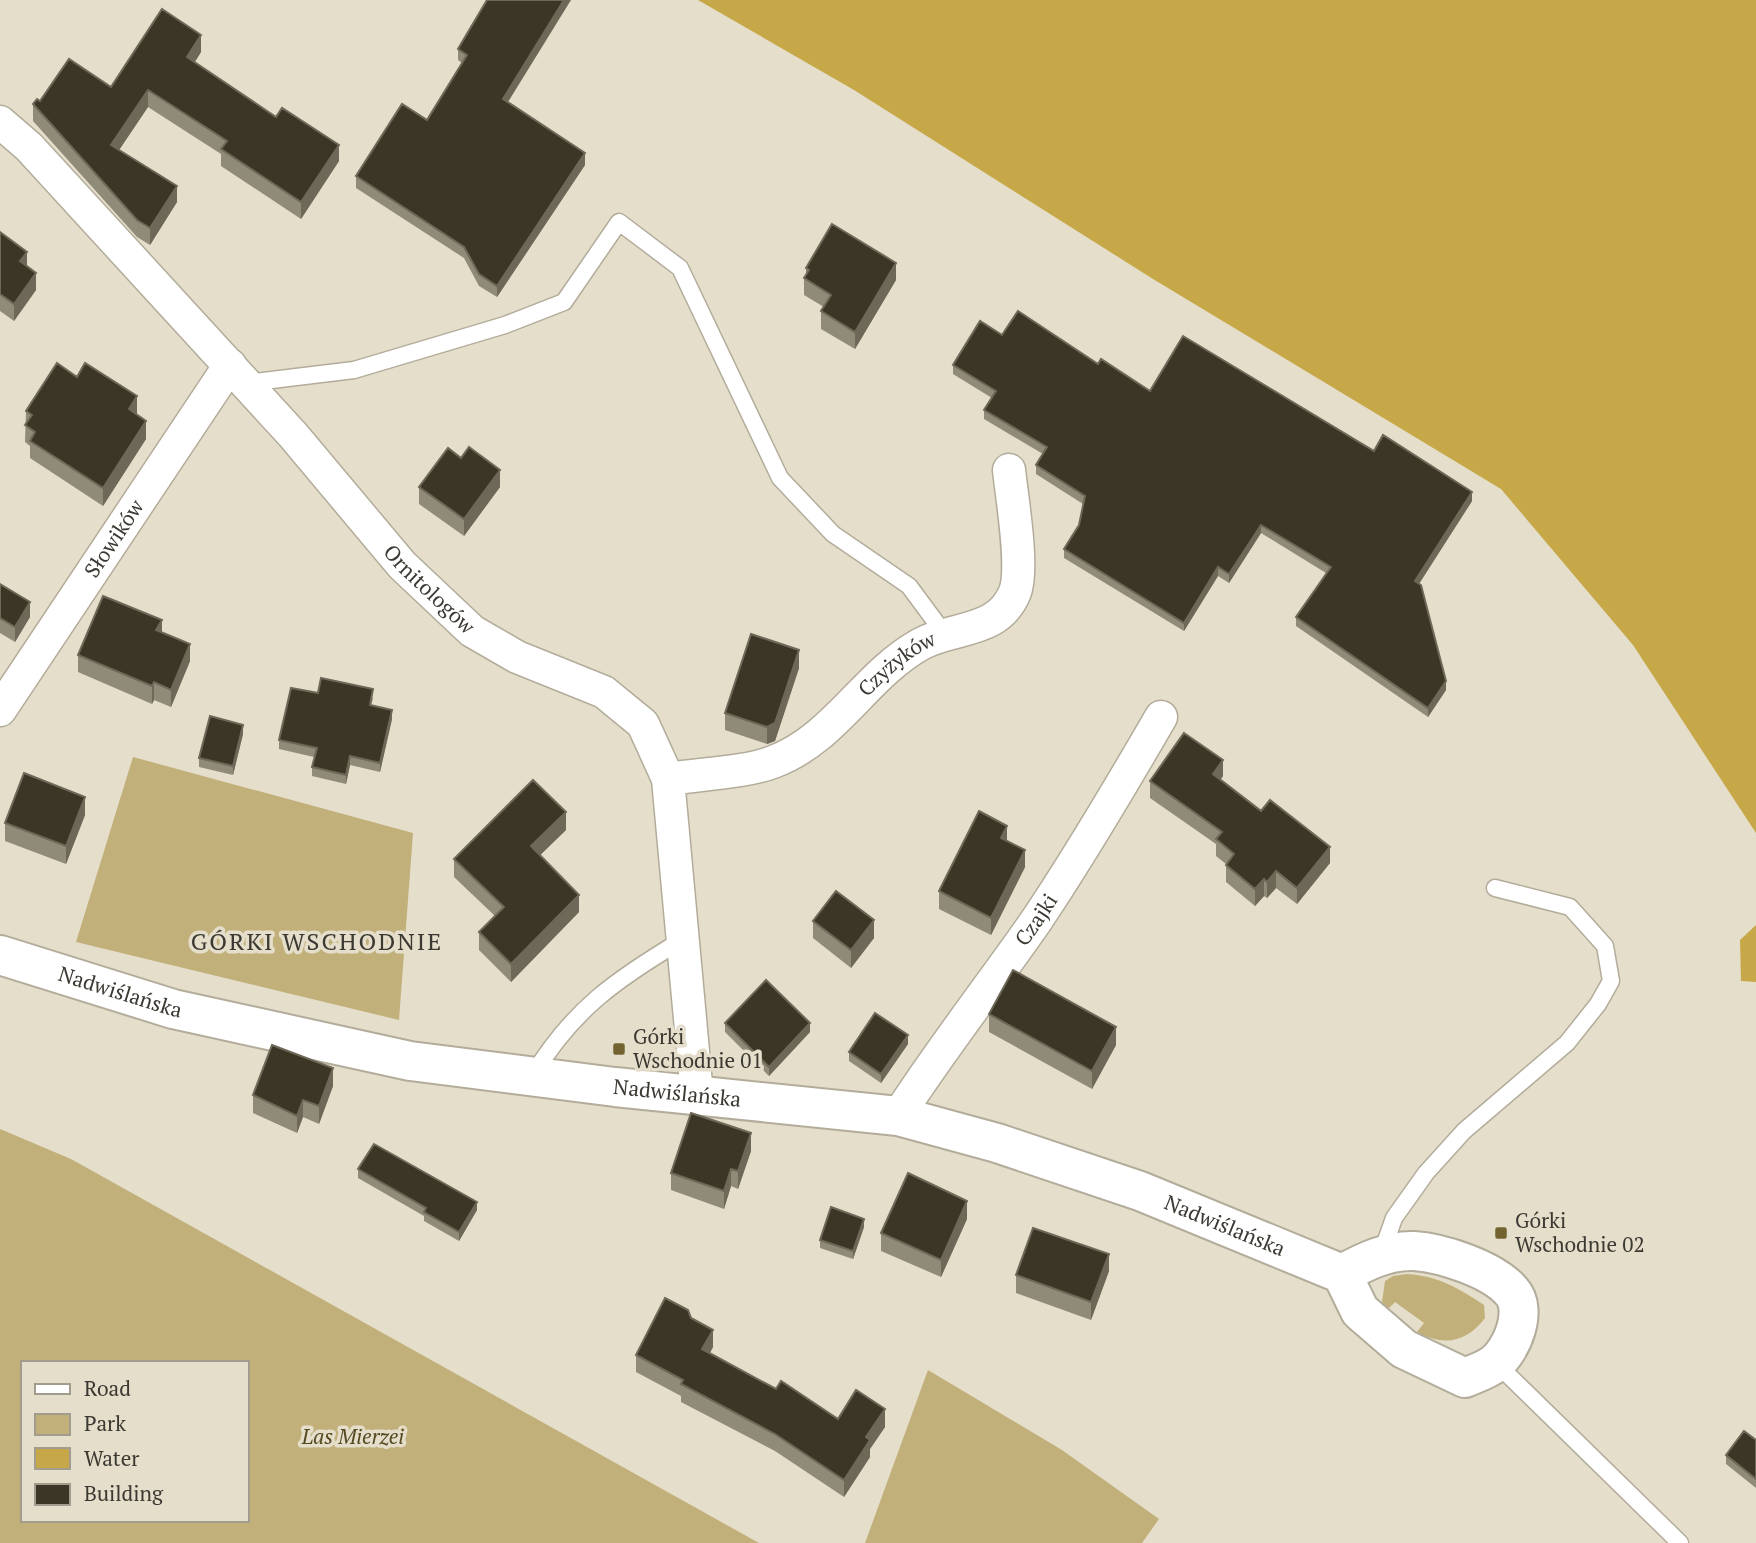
<svg xmlns="http://www.w3.org/2000/svg" width="1756" height="1543" font-family="'PT Serif',serif">
<style>
.green{fill:#c2b07a;fill-rule:evenodd}
.water{fill:#c7a848}
.lines{fill:none;stroke-linecap:round;stroke-linejoin:round}
.service-casing{stroke:#b3ac9a;stroke-width:19}
.minor-casing{stroke:#b3ac9a;stroke-width:35}
.tertiary-casing{stroke:#b3ac9a;stroke-width:42}
.service{stroke:#fff;stroke-width:16}
.minor{stroke:#fff;stroke-width:32}
.tertiary{stroke:#fff;stroke-width:38}
.wall{fill:#908a78}
.shaded-wall{fill:#6e6858}
.building{fill:#3b3626;stroke:#6e6858;stroke-width:2}
.poi-dot{fill:#736330;stroke:#e4decb;stroke-width:2.5}
.labels{text-anchor:middle;stroke-width:7;stroke-linejoin:round;paint-order:stroke}
.street-label{font-size:21px;fill:#3c3932;stroke:#e4decb}
.poi-label{font-size:21px;fill:#3c3932;stroke:#e4decb;text-anchor:start}
.park-label{font-size:21px;font-style:italic;fill:#574a22;stroke:#e4decb}
.quarter-label{font-size:24px;letter-spacing:2px;fill:#3c3932;stroke:#e4decb}
</style>
<rect width="100%" height="100%" fill="#e4decb"/>
<path class="green" d="M133,757L413,833L399,1020L76,942Z
M0,1129L71,1159L759,1543H0ZM23,1363H247V1520H23Z
M1407,1274C1439,1276 1458,1288 1484,1305L1485,1318C1467,1342 1444,1347 1417,1332L1424,1323L1395,1302L1388,1309L1382,1302L1385,1281L1393,1276Z
M928,1370L1062,1450L1159,1519L1142,1543H865Z"/>
<path class="water" d="M698,0H1756V833L1633,645L1501,489L1153,279L854,90Z
M1756,925V982L1741,981L1740,940Z"/>
<g class="lines">
<defs>
<path id="service" d="M247,383L354,370L505,325L564,302L619,222L680,268L780,478L833,534L909,586L946,636
M533,1075C573,1009 617,979 682,940
M1382,1252L1394,1218L1426,1173L1464,1131L1567,1043L1598,1004L1611,981L1605,946L1570,907L1495,888
M1496,1363L1680,1543"/>
<g id="minor">
<path id="s1" d="M0,122L29,147L293,435L402,565L472,631L517,657L604,692L643,724L668,779L697,1095"/>
<path id="s2" d="M0,710L230,365"/>
<path id="s3" d="M668,779C699,774 744,773 773,762C835,739 865,675 921,644C954,626 998,634 1015,592C1024,568 1012,498 1009,470"/>
<path id="s4" d="M898,1116C941,1049 990,987 1036,921C1081,854 1121,786 1161,717"/>
</g>
<g id="tertiary">
<path id="s5" d="M0,955L173,1009L410,1061L615,1087L898,1116L997,1143L1140,1191L1342,1274L1360,1311L1404,1349L1465,1378C1474,1374 1486,1370 1494,1364C1512,1351 1528,1310 1512,1292C1493,1269 1442,1253 1414,1251C1388,1250 1364,1262 1342,1274"/>
</g>
</defs>
<use href="#service" class="service-casing"/>
<use href="#minor" class="minor-casing"/>
<use href="#tertiary" class="tertiary-casing"/>
<use href="#service" class="service"/>
<use href="#minor" class="minor"/>
<use href="#tertiary" class="tertiary"/>
</g>
<path class="wall" d="M487,0L508,102L585,165L497,297L479,286L464,258L356,188V176L427,120L462,63L458,60V49Z
M201,52L195,62L339,161L301,219L221,166V154L148,107L119,150L177,202L150,245L137,237L33,121V104L40,101L111,87Z
M0,232L36,290L14,321L0,311Z
M806,268L896,280L855,349L821,329V311L824,307L804,295V278L806,275Z
M1002,335L1098,364L1150,391L1374,451L1472,501L1419,584L1446,690L1428,717L1296,626V617L1326,573L1261,533L1229,583L1218,576L1184,631L1064,558V549L1079,525L1083,504L1036,474V465L1043,454L984,419V410L992,398L953,374V365Z
M77,377L137,414L146,439L103,506L30,458V446L25,442L26,411Z
M419,487H500L464,536L419,504Z
M0,584L30,617L15,642L0,633Z
M162,632L190,661L171,707L154,700L152,704L78,672V655Z
M799,668L775,741L767,744L725,730V713Z
M318,693L373,698L371,706L392,719L380,772L350,765L346,784L312,776V767L314,757L279,749V740Z
M243,734L233,775L199,767V758Z
M1223,776L1221,779L1330,863L1297,904L1276,888L1267,898L1264,896L1255,906L1226,882V864L1216,856V844L1150,798V781Z
M85,815L66,864L5,841V823Z
M566,830L540,855L579,912L511,982L479,950V932L495,916L454,877V859Z
M1007,841L1025,867L991,935L939,909V891Z
M813,921L874,938L851,968L813,938Z
M989,1014L1116,1045L1092,1089L989,1032Z
M725,1023L810,1032L769,1076L725,1032Z
M908,1044L881,1083L849,1061V1052Z
M333,1086L319,1124L303,1117L297,1133L253,1113V1095Z
M751,1151L738,1189L731,1186L724,1209L671,1190V1173Z
M358,1169L477,1210L459,1241L424,1221V1216L358,1178Z
M967,1219L941,1277L881,1251V1233Z
M864,1227L853,1259L820,1248V1240Z
M1109,1271L1091,1320L1016,1293V1275Z
M691,1318L713,1347L710,1353L776,1389L838,1419L885,1427L870,1449V1457L844,1497L775,1451L681,1402V1396L636,1372V1355Z
M1756,1440V1488L1726,1464V1455Z"/>
<path class="shaded-wall" d="M564,0H571L503,110V99Z
M201,35V52L187,74V57Z
M148,90V107L111,162V145Z
M339,145V161L301,219V202Z
M585,153V165L497,297V286Z
M177,186V202L150,245V228Z
M27,252V269L20,261Z
M896,263V280L855,349V332Z
M36,273V290L14,321V304Z
M137,396V414L129,427V409Z
M146,421V439L103,506V488Z
M500,470V487L464,536V519Z
M1472,492V501L1415,590V581Z
M1261,525V533L1229,583V574Z
M1218,567V576L1184,631V623Z
M30,602V617L15,642V627Z
M162,620V638L156,630Z
M190,644V661L171,707V690Z
M799,650V668L775,741L767,744V727Z
M1446,681V690L1428,717V708Z
M154,682V700L152,704V686Z
M392,710V719L380,772V763Z
M243,725V734L233,775V766Z
M350,756V765L346,784V775Z
M1223,760V776L1213,790V774Z
M85,797V815L66,864V846Z
M566,812V830L531,864V846Z
M1007,826V844L1001,838Z
M1330,847V863L1297,904V888Z
M1025,850V867L991,935V918Z
M1276,871V888L1267,898V882Z
M1264,879V896L1255,906V889Z
M579,895V912L511,982V964Z
M874,920V938L851,968V950Z
M810,1023V1032L769,1076V1067Z
M1116,1027V1045L1092,1089V1071Z
M908,1035V1044L881,1083V1074Z
M333,1068V1086L319,1124V1106Z
M303,1100V1117L297,1133V1116Z
M751,1133V1151L738,1189V1171Z
M731,1169V1186L724,1209V1191Z
M967,1201V1219L941,1277V1260Z
M477,1202V1210L459,1241V1232Z
M864,1219V1227L853,1259V1251Z
M1109,1254V1271L1091,1320V1302Z
M713,1330V1347L702,1367V1349Z
M885,1409V1427L870,1449V1457L844,1497V1480L866,1437Z"/>
<path class="building" d="M487,0H564L503,99L585,153L497,286L479,274L464,247L356,176L402,104L427,120L467,55L458,49Z
M162,9L201,35L187,57L276,117L282,108L339,145L301,202L221,149L227,141L148,90L111,145L177,186L150,228L137,220L33,104L37,99L40,101L69,59L111,87Z
M832,224L896,263L855,332L821,311L831,295L804,278L809,270L806,268Z
M0,232L27,252L20,261L36,273L14,304L0,294Z
M1018,311L1098,364L1101,359L1150,391L1183,336L1374,451L1383,435L1472,492L1415,581L1421,585L1446,681L1428,708L1296,617L1331,567L1261,525L1229,574L1218,567L1184,623L1064,549L1079,525L1085,496L1036,465L1047,447L984,410L996,391L953,365L980,321L1002,335Z
M57,363L77,377L85,363L137,396L129,409L146,421L103,488L30,441L35,432L25,425L32,415L26,411Z
M469,447L500,470L464,519L419,487L448,448L461,458Z
M0,584L30,602L15,627L0,618Z
M103,596L162,620L156,630L190,644L171,690L154,682L152,686L78,655Z
M751,634L799,650L775,723L767,727L725,713Z
M321,678L373,689L370,705L392,710L380,763L350,756L346,775L312,767L317,748L279,740L291,688L318,693Z
M210,716L243,725L233,766L199,758Z
M1184,733L1223,760L1213,774L1261,811L1270,800L1330,847L1297,888L1276,871L1267,882L1264,879L1255,889L1226,865L1234,854L1216,839L1222,832L1150,781Z
M24,773L85,797L66,846L5,823Z
M533,780L566,812L531,846L579,895L511,964L479,932L504,907L454,859Z
M979,811L1007,826L1001,838L1025,850L991,918L939,891Z
M836,891L874,920L851,950L813,921Z
M1013,970L1116,1027L1092,1071L989,1014Z
M766,980L810,1023L769,1067L725,1023Z
M875,1013L908,1035L881,1074L849,1052Z
M272,1045L333,1068L319,1106L303,1100L297,1116L253,1095Z
M691,1113L751,1133L738,1171L731,1169L724,1191L671,1173Z
M374,1144L477,1202L459,1232L424,1212L426,1208L358,1169Z
M908,1173L967,1201L941,1260L881,1233Z
M831,1207L864,1219L853,1251L820,1240Z
M1033,1228L1109,1254L1091,1302L1016,1275Z
M665,1298L688,1310L691,1318L713,1330L702,1349L776,1389L781,1381L838,1419L856,1390L885,1409L866,1437L870,1440L844,1480L775,1434L681,1384L683,1380L636,1355Z
M1744,1431L1756,1440V1479L1726,1455Z"/>
<g class="poi-dot">
<rect x="612" y="1042" width="14" height="14" rx="3.5"/>
<rect x="1494" y="1226" width="14" height="14" rx="3.5"/>
</g>
<g class="labels">
<g class="street-label">
<text dy="7" stroke="none"><textPath href="#s2" startOffset="206">Słowików</textPath></text>
<text dy="7" stroke="none"><textPath href="#s1" startOffset="635">Ornitologów</textPath></text>
<text dy="7" stroke="none"><textPath href="#s3" startOffset="266">Czyżyków</textPath></text>
<text dy="7" stroke="none"><textPath href="#s4" startOffset="240">Czajki</textPath></text>
<text dy="7" stroke="none"><textPath href="#s5" startOffset="126">Nadwiślańska</textPath></text>
<text dy="7" stroke="none"><textPath href="#s5" startOffset="693">Nadwiślańska</textPath></text>
<text dy="7" stroke="none"><textPath href="#s5" startOffset="1260">Nadwiślańska</textPath></text>
</g>
<g class="poi-label">
<text x="633" y="1044">Górki<tspan x="633" dy="24">Wschodnie 01</tspan></text>
<text x="1515" y="1228">Górki<tspan x="1515" dy="24">Wschodnie 02</tspan></text>
</g>
<g class="park-label">
<text x="353" y="1444">Las Mierzei</text>
</g>
<g class="quarter-label">
<text x="317" y="950">GÓRKI WSCHODNIE</text>
</g>
</g>
<rect x="21" y="1361" width="228" height="161" fill="#e4decb" stroke="#a19c8e" stroke-width="2"/>
<rect x="35" y="1384" width="35" height="10" fill="#ffffff" stroke="#a19c8e" stroke-width="2"/>
<text x="84" y="1396" font-size="21" fill="#3c3932">Road</text>
<rect x="35" y="1414" width="35" height="21" fill="#c2b07a" stroke="#a19c8e" stroke-width="2"/>
<text x="84" y="1431" font-size="21" fill="#3c3932">Park</text>
<rect x="35" y="1448" width="35" height="21" fill="#c7a848" stroke="#a19c8e" stroke-width="2"/>
<text x="84" y="1466" font-size="21" fill="#3c3932">Water</text>
<rect x="35" y="1484" width="35" height="21" fill="#3b3626" stroke="#a19c8e" stroke-width="2"/>
<text x="84" y="1501" font-size="21" fill="#3c3932">Building</text>
</svg>
